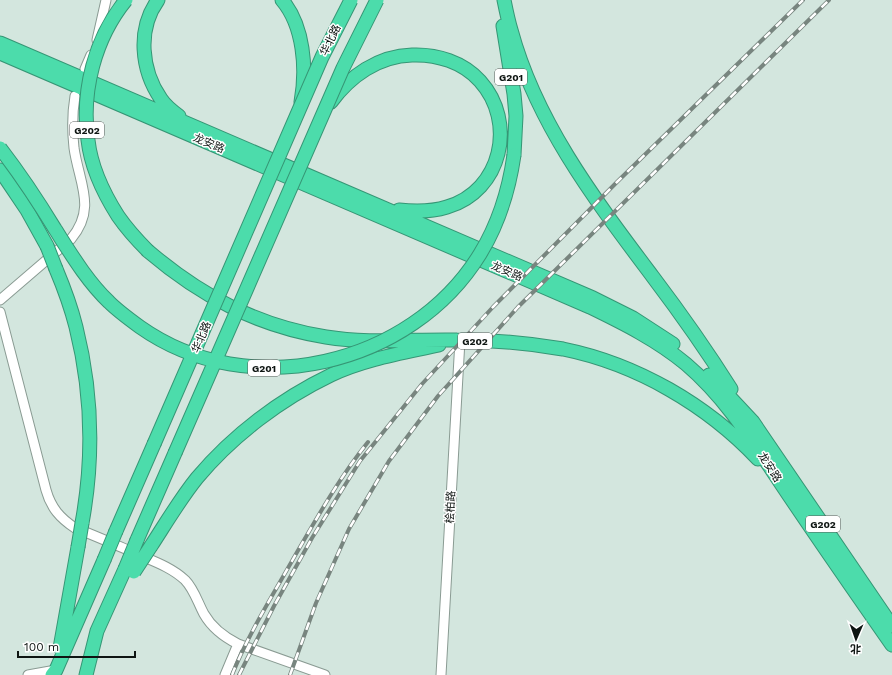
<svg xmlns="http://www.w3.org/2000/svg" width="892" height="675" font-family="'Work Sans','Noto Sans SC',sans-serif">
<style>
.lines{fill:none;stroke-linecap:round;stroke-linejoin:round}
.minor-casing{stroke:#8a9b93;stroke-width:11}
.highway-casing{stroke:#369675;stroke-width:15}
.minor{stroke:#fff;stroke-width:9}
.highway{stroke:#4cdcab;stroke-width:13}
.rail-casing{stroke:#78857f;stroke-width:4}
.rail{stroke:#fff;stroke-width:2.5;stroke-dasharray:8;stroke-linecap:butt}
.highway-bridge-casing{stroke:#369675;stroke-width:15;stroke-linecap:butt}
.highway-bridge{stroke:#4cdcab;stroke-width:13}
.labels{text-anchor:middle;stroke-width:3;stroke-linejoin:round;paint-order:stroke}
.shield{fill:#fff;stroke:#565b59;stroke-width:1}
.shield-label{font-size:10px;font-weight:bold;fill:#0e1512}
.street-label{font-size:11px;fill:#0e1512;stroke:#fff}
</style>
<rect width="100%" height="100%" fill="#d3e6de"/>
<g class="lines">
<defs>
<path id="minor" d="M97,40L106,0
M85,69L91,55
M0,300L71,239C97,208 79,183 74,148C72,130 72,114 75,96
M0,312L46,490C51,508 60,518 75,528C96,536 116,545 137,554C153,561 171,567 185,580C194,589 198,603 204,614C212,628 224,637 238,644L325,675
M28,675L56,670
M225,675L238,644
M441,675L460,340"/>
<path id="highway" d="M158,0C137,29 141,70 161,99C165,105 172,111 179,116
M282,0C304,26 307,69 301,102
M504,0C506,10 508,20 511,30C536,123 596,201 653,277C681,314 707,351 731,389
M503,26L514,94L516,116L514,155
M0,43L593,298L633,318L673,344
M0,53L590,307C623,323 657,340 686,364C726,398 753,442 782,485C818,539 855,592 892,645
M331,102C350,76 378,56 412,55C437,54 463,62 480,81C517,122 502,191 447,207C431,212 416,212 399,210
M0,170L27,210L47,246
M148,251C201,296 257,326 326,337C369,344 413,339 457,340C492,340 528,343 563,349C637,364 707,405 758,459
M56,269C64,288 71,307 76,327C92,391 94,458 82,523
M709,375L753,422L892,626
M116,531L154,444
M137,540L175,453
M151,546C166,523 180,499 197,478C233,435 281,399 331,375C365,359 403,353 439,345
M60,648L78,547
M52,675L56,670L104,560
M86,675L97,631L125,569"/>
</defs>
<use href="#minor" class="minor-casing"/>
<use href="#highway" class="highway-casing"/>
<use href="#minor" class="minor"/>
<use href="#highway" class="highway"/>
<defs>
<path id="rail" d="M232,675C248,635 271,598 292,561C315,521 339,478 368,442
M239,675L274,606L312,538L360,461L422,384L493,307L618,181L803,0
M290,675L316,603L349,529L389,461L438,396L518,307L829,0"/>
</defs>
<use href="#rail" class="rail-casing"/>
<use href="#rail" class="rail"/>
<defs>
<path id="highway-bridge" d="M126,0C95,38 81,91 88,140C91,167 104,194 118,216C127,229 137,240 148,251
M0,148C20,174 38,201 55,229C71,254 87,281 109,302C118,311 129,319 140,327C249,404 411,366 480,254C499,223 509,190 514,155
M47,246L56,269
M154,444L322,57L351,0
M175,453L343,68L377,0
M78,547L82,523
M104,560L116,531
M125,569L137,540
M134,572L151,546"/>
</defs>
<use href="#highway-bridge" class="highway-bridge-casing"/>
<use href="#highway-bridge" class="highway-bridge"/>
</g>
<g class="labels">
<g class="shield">
<rect x="495" y="69" width="32" height="16" rx="3"/>
<rect x="70" y="122" width="34" height="16" rx="3"/>
<rect x="458" y="333" width="34" height="16" rx="3"/>
<rect x="248" y="360" width="32" height="16" rx="3"/>
<rect x="806" y="516" width="34" height="16" rx="3"/>
</g>
<g class="shield-label">
<text x="511" y="81">G201</text>
<text x="87" y="134">G202</text>
<text x="475" y="345">G202</text>
<text x="264" y="372">G201</text>
<text x="823" y="528">G202</text>
</g>
<g class="street-label">
<text transform="translate(330 40) rotate(-64)" y="4">华北路</text>
<text transform="translate(209 143) rotate(23)" y="4">龙安路</text>
<text transform="translate(507 271) rotate(23)" y="4">龙安路</text>
<text transform="translate(201 337) rotate(-67)" y="4">华北路</text>
<text transform="translate(770 467) rotate(57)" y="4">龙安路</text>
<text transform="translate(450 507) rotate(-87)" y="4">桧柏路</text>
</g>
</g>
<g transform="translate(856 639) rotate(182)" stroke="#ffffff" stroke-width="3" paint-order="stroke">
<path d="M0-3L7 15L0 10L-7 15Z" fill="#0e1512"/>
<text y="-6" font-size="11" font-weight="bold" text-anchor="middle" fill="#0e1512">北</text>
</g>
<path d="M18 651v6h117v-6" fill="none" stroke="#0e1512" stroke-width="2"/>
<text x="24" y="651" font-size="12" fill="#0e1512" stroke="#ffffff" stroke-width="3" paint-order="stroke">100 m</text>
</svg>
